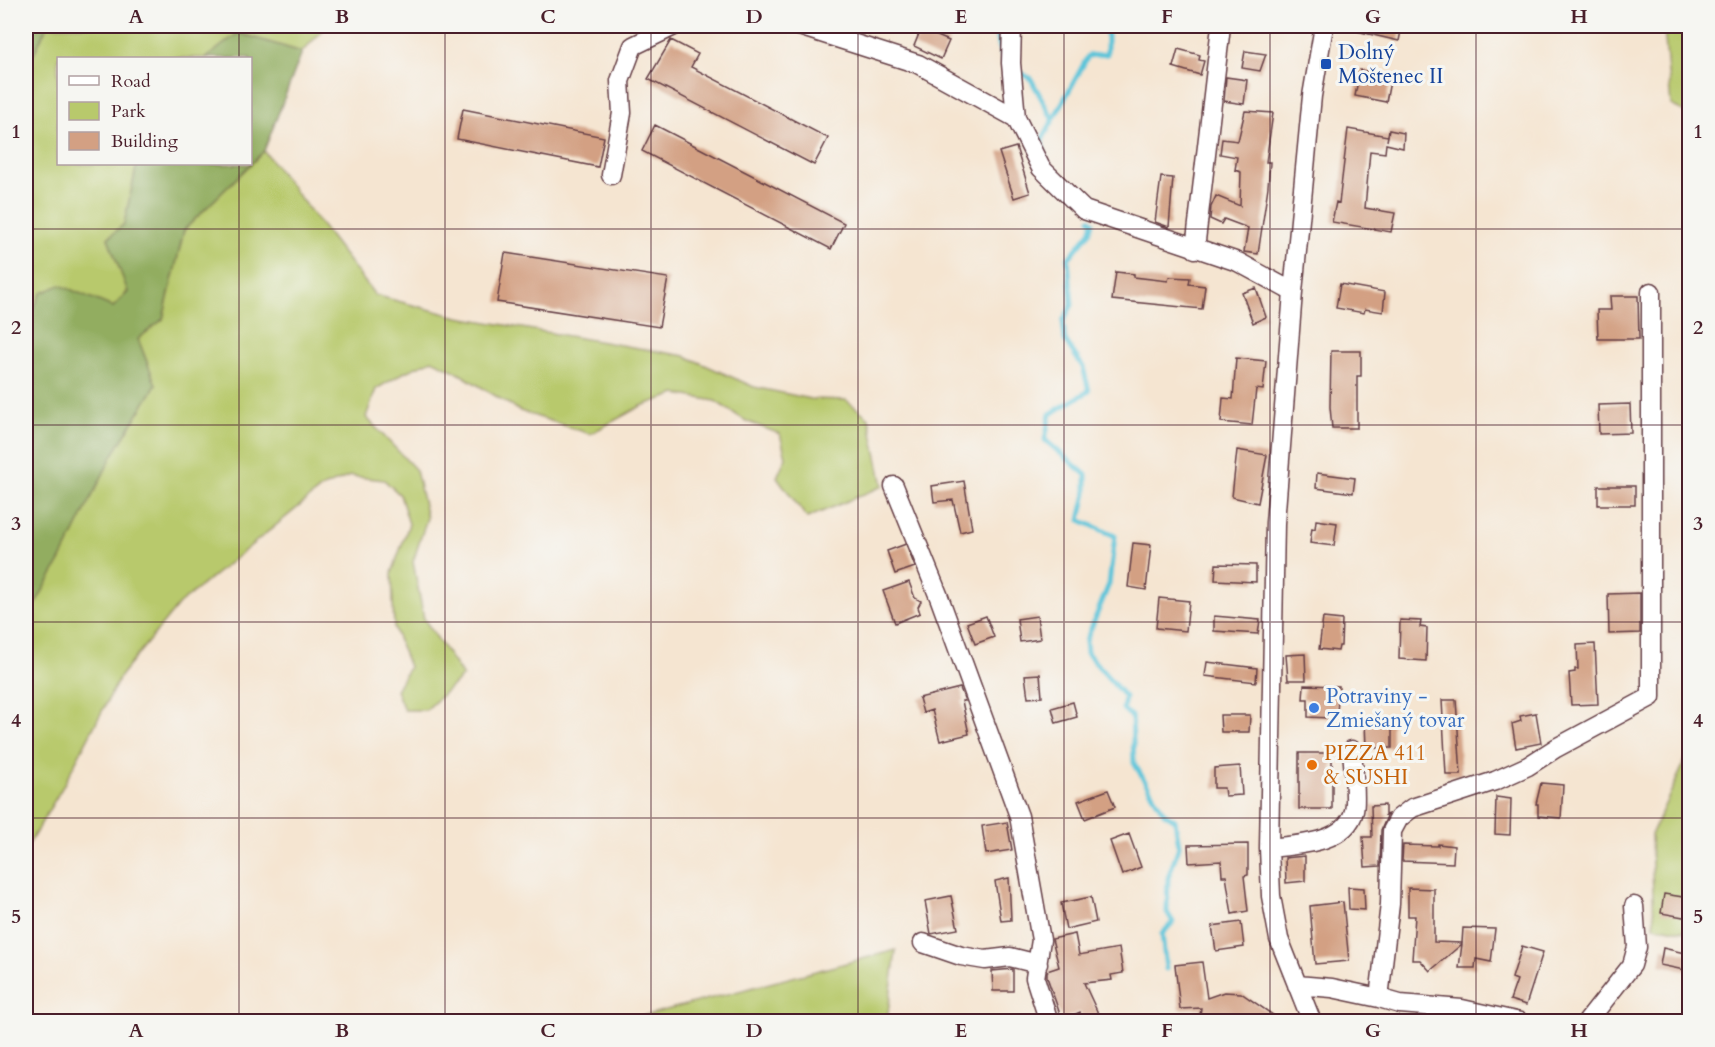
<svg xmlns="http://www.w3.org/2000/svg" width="1715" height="1047" font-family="Cardo,serif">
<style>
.green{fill:#b8c96c;stroke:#81744c;stroke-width:1.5}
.forest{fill:#92ad60;stroke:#6e6646;stroke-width:1.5}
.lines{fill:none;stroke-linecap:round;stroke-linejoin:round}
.stream{stroke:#5cc4d9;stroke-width:5}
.building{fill:#d3a083}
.minor-casing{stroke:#643d44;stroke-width:21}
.minor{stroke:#fff;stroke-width:18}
.grid{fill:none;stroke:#4a1f2b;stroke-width:1.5;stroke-opacity:0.55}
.transit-dot{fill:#1a4fb4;stroke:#f6f6f2;stroke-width:2}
.shop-dot{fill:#3f7fe0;stroke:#f6f6f2;stroke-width:2}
.food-dot{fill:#e8710a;stroke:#f6f6f2;stroke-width:2}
.labels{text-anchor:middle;stroke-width:6;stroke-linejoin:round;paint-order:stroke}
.transit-label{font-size:21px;fill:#164399;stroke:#f6f6f2;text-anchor:start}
.shop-label{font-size:21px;fill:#366cbe;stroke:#f6f6f2;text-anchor:start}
.food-label{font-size:21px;fill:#c56008;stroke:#f6f6f2;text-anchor:start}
.neatline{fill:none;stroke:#4a1f2b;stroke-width:2}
.grid-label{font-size:20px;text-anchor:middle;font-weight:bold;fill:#4a1f2b}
</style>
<rect width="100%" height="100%" fill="#f6f6f2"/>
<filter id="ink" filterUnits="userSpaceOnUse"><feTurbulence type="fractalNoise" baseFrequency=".0167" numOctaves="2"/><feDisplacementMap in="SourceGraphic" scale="12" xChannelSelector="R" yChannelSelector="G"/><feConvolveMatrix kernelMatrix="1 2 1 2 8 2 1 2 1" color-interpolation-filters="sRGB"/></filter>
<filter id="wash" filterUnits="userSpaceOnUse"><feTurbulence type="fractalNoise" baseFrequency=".008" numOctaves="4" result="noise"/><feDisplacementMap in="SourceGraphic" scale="24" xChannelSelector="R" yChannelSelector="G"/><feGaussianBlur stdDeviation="1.35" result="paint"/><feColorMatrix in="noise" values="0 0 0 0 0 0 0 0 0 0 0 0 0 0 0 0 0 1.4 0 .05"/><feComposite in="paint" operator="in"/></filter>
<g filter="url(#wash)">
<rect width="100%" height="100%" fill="#f5e5d1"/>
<path class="green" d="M47,26H327L302,52L238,33L206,58H58V164H137L124,224L108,238L128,291L114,307L41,293L27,323L26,101L29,64Z
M1660,26H1689V114L1671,105L1664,28Z
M264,151L375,295L458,317L685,356L754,387L811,399L846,400L869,418L883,486L807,518L777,477L786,457L780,434L746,421L715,401L676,394L641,406L590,434L520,411L455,371L432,360L405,372L376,389L366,417L416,470L427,518L413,562L424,619L463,676L426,710H404L396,690L409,667L394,628L392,573L409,524L400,495L384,480L350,476L323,487L179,604L121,675L62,788L26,849V620L60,561L112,456L156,385L138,339L163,319L184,230Z
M1689,755V932L1654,926L1651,835L1687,757Z
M896,950L887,1021H624Z"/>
<path class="forest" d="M26,26H47L29,64L26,101Z
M238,33L302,52L264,151L184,230L163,319L138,339L156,385L112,456L60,561L26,620V323H27L41,293L60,285L113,307L128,292L108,238L124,224L137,164H250V58H206Z"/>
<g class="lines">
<path class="stream" d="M994,26L1004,61
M1016,70L1031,79L1053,120
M1045,159L1042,140L1088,56L1107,54V26
M1090,219L1093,222L1090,232L1068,259L1072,305L1063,321L1065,340L1083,367L1089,391L1050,414L1045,440L1086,475V493L1080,520L1115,536L1109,584L1086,641L1087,653L1125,697L1123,709L1132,717L1134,763L1164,813L1175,820L1179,846L1168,878L1167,912L1173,922L1162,934L1166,969"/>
</g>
<g id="blocks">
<path class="building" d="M1357,26H1402L1399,41L1356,31Z
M921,29L949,41L941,59L914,46Z
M671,40L698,54L691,67L828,138L814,165L648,79Z
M1178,49L1200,55L1199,60L1204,61L1200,75L1173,67Z
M1245,51L1266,54L1260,71L1242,68Z
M1360,70L1391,76L1386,102L1355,96Z
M1226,77L1247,80L1244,104L1224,101Z
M463,109L604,137L598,167L457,139Z
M1245,111L1273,113L1266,162H1270L1268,187L1258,254L1244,252L1248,228L1224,219L1221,224L1210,219L1211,207L1216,196L1240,206L1241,172L1235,170L1237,157L1220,154L1222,139L1238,141Z
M655,125L844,223L831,249L642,151Z
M1348,129L1388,136L1387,141L1389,130L1404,133L1403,148L1386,144L1385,153L1370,151L1365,208L1395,213L1391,232L1332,222L1336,202L1339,203Z
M1016,147L1030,193L1014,198L999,152Z
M1161,177L1173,178L1169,227L1155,222Z
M505,253L668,278L659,327L497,302Z
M1116,272L1134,274V277L1168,281L1169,277L1190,278L1189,284L1205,286L1202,309L1112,300Z
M1340,284L1385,292L1383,312L1365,309L1364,313L1336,308Z
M1256,288L1266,317L1253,323L1242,293Z
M1610,296H1638L1639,339H1598L1597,310H1611Z
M1331,351H1361V376H1357V428H1332L1330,407Z
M1236,358L1266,361L1263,390L1256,389L1252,425L1221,422L1223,398L1233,399Z
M1630,404L1631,433L1599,434L1598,405Z
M1237,450L1267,455L1258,503L1232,497Z
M1317,473L1355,478L1353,493L1316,488Z
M964,481L972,529L960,532L953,500L934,502L932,486Z
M1598,486H1635V505H1598Z
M1316,520L1337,523L1334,546L1310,543L1312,528L1315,529Z
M1133,543L1151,545L1146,590L1128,587Z
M906,544L915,567L895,574L887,551Z
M1216,564L1256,565V582L1215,580Z
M909,582L915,598L921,601L918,607L920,613L895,623L883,591Z
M1640,593V633L1609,634L1608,594Z
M1159,598L1189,601L1186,631L1156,628Z
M986,616L994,637L975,644L967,623Z
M1037,616L1040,639L1020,642L1017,619Z
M1214,616L1260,620L1258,634L1214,631Z
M1323,618L1342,620L1341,646H1339L1338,651L1319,649Z
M1400,620L1421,621L1420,627L1427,628L1426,661L1399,659Z
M1595,644L1598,704L1571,705L1569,673L1575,672V669H1578L1577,645Z
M1305,654L1306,680H1288L1286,655Z
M1207,662L1257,668L1256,682L1205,676Z
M1040,674L1042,697L1028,698L1025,675Z
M1304,685L1339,686L1337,713L1330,712V718L1308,717V699H1303Z
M960,688L965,701H962L969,734L940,741L932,710L923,713L919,698Z
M1442,700H1456L1461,775H1446Z
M1073,702L1077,717L1056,723L1052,708Z
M1536,713L1541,743L1516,748L1512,724L1521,721L1520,716Z
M1220,715H1250L1249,732H1221Z
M1365,721L1392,722V748H1366Z
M1299,753H1332V809H1299Z
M1240,766L1242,795L1225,796L1224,788H1214V768Z
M1541,783L1563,785L1561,818L1538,816V804H1536Z
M1108,790L1115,807L1085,819L1078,801Z
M1496,797L1511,799L1510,835L1495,834Z
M1385,805V815L1388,814L1381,830L1380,866L1365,867L1363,837H1372L1371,806Z
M1007,822L1012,850L986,854L982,826Z
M1129,834L1141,867L1122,875L1110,841Z
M1248,844V875L1244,876L1248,911L1232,914L1226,876H1222L1221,861L1189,863L1188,845Z
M1438,844L1454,846L1453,863L1402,861L1403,845L1438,846Z
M1305,856V881L1286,883L1285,858Z
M1009,878L1011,920L1001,921L995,881Z
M1348,887L1364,888L1365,910L1349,909Z
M1408,888L1434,889V942L1462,943L1463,928L1495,929L1491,962L1476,959L1475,968H1459L1462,944L1430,971L1420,960H1412L1415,916H1408Z
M1664,894L1689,898V918L1661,913Z
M951,896L958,929L931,934L925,901Z
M1091,897L1096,922L1066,929L1061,903Z
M1343,902L1349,961L1315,964L1310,906Z
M1241,922L1244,947L1216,951L1212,926Z
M1075,934L1079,955L1119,948L1123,973L1111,975L1112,980L1084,983L1102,1022H1082L1080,1012L1062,1020L1047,977V971L1059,967L1052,939Z
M1522,946L1543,952L1526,1005L1510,1000L1517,980L1512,978Z
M1663,948L1689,954V971L1660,965Z
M1202,962L1207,998L1224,992L1241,993L1283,1022H1199L1201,1008L1180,1009L1175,965Z
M1013,969V991H993L992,971Z"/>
</g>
</g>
<g filter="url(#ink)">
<use href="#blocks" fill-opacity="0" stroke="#643d44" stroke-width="1.5"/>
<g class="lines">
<defs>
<path id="minor" d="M799,26L918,64L1016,118
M1012,26L1011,63L1016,118L1041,168L1084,210L1238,262L1293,292
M611,175L622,113L620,81L633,46L674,26
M1195,249L1221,26
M894,486L939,597L1019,816L1041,940L1035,978L1049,1022
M1269,848C1295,845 1346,844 1354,811C1357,800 1353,764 1352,750
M923,943L961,956L985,960L1010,957L1038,964
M1297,985L1332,988L1379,998L1390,904L1392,831L1399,818L1412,808L1495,781L1528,766L1556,748L1651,697V292
M1379,998L1400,1004L1462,1009L1520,1022
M1312,1022L1279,939L1271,896L1269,848L1275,523L1293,292L1312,96L1324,26
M1587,1022L1632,965L1637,947L1634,906"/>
</defs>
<use href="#minor" class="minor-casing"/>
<use href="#minor" class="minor"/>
</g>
</g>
<path class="grid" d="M239,26V58M445,26V1022M651,26V1022M858,26V1022M1064,26V1022M1270,26V1022M1476,26V1022M239,164V1022M26,229H1690M26,425H1690M26,622H1690M26,818H1690"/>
<rect class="transit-dot" x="1320" y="58" width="12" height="12" rx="3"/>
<circle class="shop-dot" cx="1314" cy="708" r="6"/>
<circle class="food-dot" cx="1312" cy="765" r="6"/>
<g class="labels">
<g class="transit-label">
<text x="1338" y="59">Dolný<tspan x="1338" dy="24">Moštenec II</tspan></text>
</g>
<g class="shop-label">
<text x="1326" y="703">Potraviny -<tspan x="1326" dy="24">Zmiešaný tovar</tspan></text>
</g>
<g class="food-label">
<text x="1324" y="760">PIZZA 411<tspan x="1324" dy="24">&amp; SUSHI</tspan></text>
</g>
</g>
<rect width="1715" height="1047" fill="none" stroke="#f6f6f2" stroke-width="66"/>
<rect x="57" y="57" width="195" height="108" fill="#f6f6f2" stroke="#b1a0a2" stroke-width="1.5"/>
<rect x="69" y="76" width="30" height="9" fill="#ffffff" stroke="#b1a0a2" stroke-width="1.5"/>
<text x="111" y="87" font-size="18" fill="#4a1f2b">Road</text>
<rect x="69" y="102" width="30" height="18" fill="#b8c96c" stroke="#b1a0a2" stroke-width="1.5"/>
<text x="111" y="117" font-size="18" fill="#4a1f2b">Park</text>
<rect x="69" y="132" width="30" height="18" fill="#d3a083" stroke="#b1a0a2" stroke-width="1.5"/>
<text x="111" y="147" font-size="18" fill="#4a1f2b">Building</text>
<rect x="33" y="33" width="1649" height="981" class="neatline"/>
<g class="grid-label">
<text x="136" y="23">A</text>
<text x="342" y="23">B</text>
<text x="548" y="23">C</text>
<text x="754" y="23">D</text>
<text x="961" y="23">E</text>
<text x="1167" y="23">F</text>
<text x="1373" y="23">G</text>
<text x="1579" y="23">H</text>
<text x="16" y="138">1</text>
<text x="1698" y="138">1</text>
<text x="16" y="334">2</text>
<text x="1698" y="334">2</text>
<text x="16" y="530">3</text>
<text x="1698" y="530">3</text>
<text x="16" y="727">4</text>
<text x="1698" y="727">4</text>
<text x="16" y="923">5</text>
<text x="1698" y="923">5</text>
<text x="136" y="1037">A</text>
<text x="342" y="1037">B</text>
<text x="548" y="1037">C</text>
<text x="754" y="1037">D</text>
<text x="961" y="1037">E</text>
<text x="1167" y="1037">F</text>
<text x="1373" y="1037">G</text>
<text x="1579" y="1037">H</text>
</g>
</svg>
